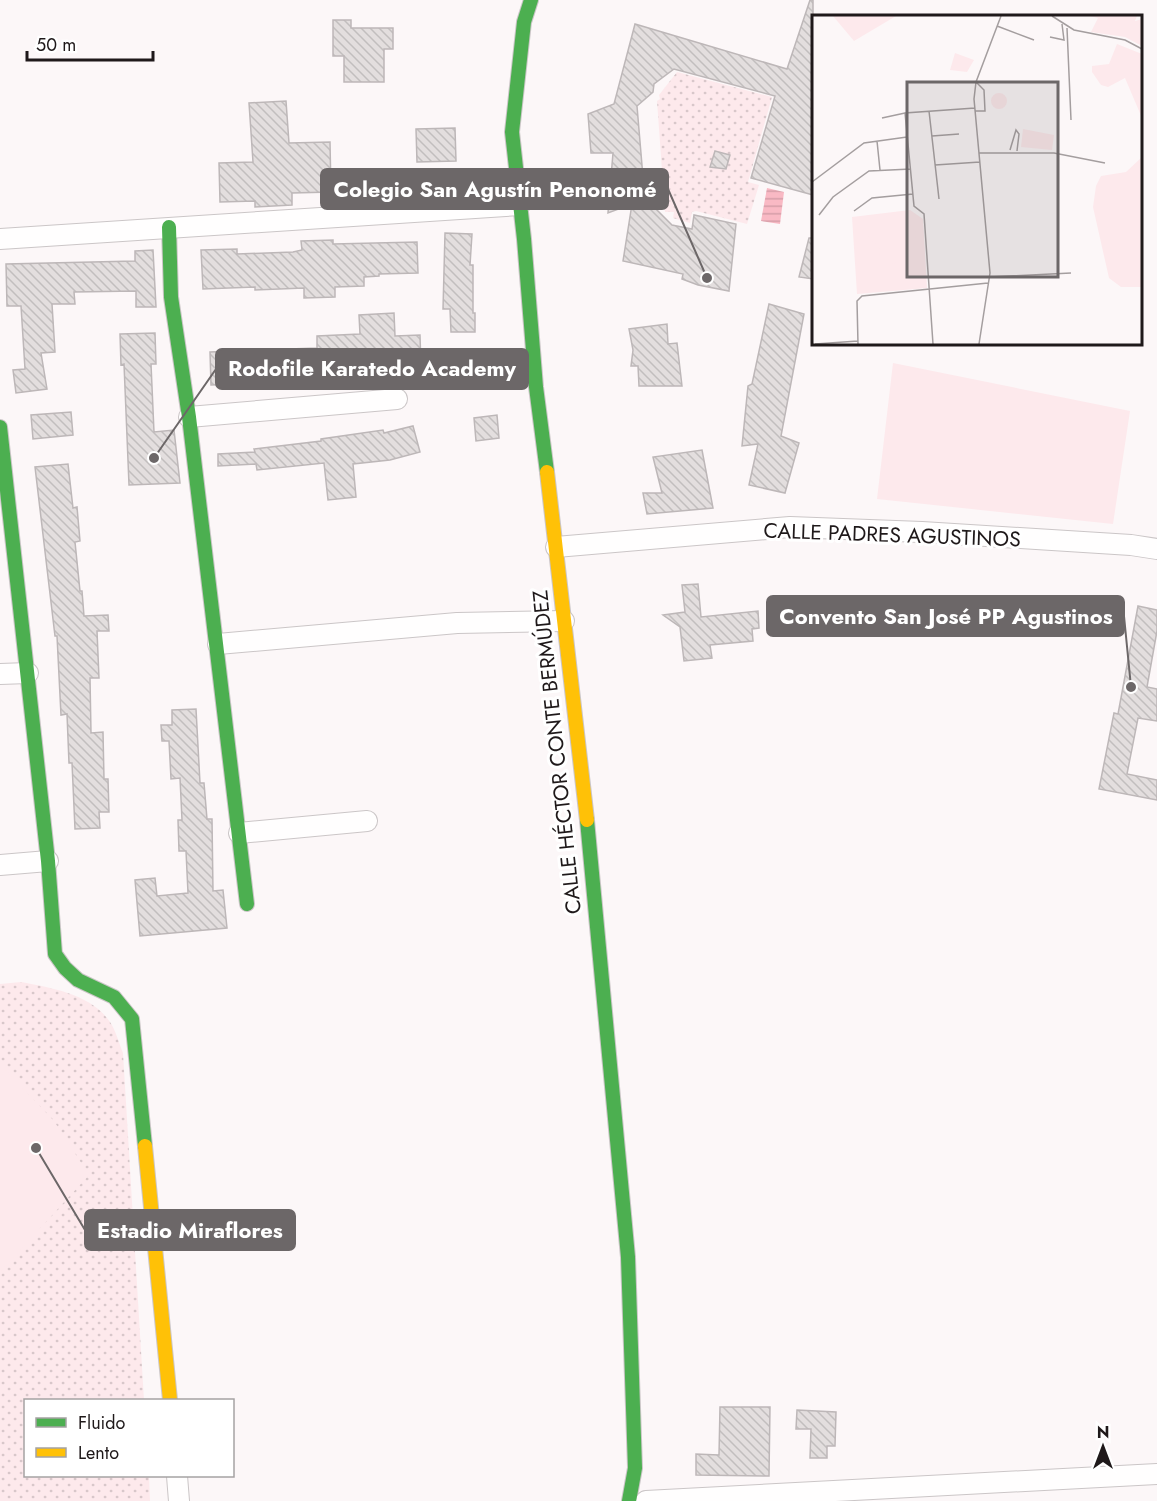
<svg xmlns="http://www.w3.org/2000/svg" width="1157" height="1501" font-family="Jost,sans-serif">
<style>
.grass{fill:url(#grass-dots)}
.garden{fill:#fde9ec}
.water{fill:url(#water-rules)}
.building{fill:url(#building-back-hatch);stroke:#bdb7b8;stroke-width:1.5}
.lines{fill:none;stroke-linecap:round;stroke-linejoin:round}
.street-casing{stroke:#cbc6c7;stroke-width:22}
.fast-casing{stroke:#cbc6c7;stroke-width:16}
.slow-casing{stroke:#cbc6c7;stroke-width:16}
.street{stroke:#fffefe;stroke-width:20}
.fast{stroke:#4caf50;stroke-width:14}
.slow{stroke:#ffc107;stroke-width:14}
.labels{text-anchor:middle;stroke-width:6;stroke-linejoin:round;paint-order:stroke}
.street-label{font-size:21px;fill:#1f191a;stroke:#fff}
.inset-road{fill:none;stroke:#a49e9f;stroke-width:1.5}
.view{fill:#6c6768;fill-opacity:0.15;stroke:#6c6768;stroke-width:3}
.inset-edge{fill:none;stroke:#1f191a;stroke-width:3}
.leader{fill:none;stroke:#6c6768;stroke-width:2}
.callout-dot{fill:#6c6768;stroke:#fff;stroke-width:2}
.callout{fill:#6c6768;stroke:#6c6768;stroke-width:2}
.callout-label{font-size:22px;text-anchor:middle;font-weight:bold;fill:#fff}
</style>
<defs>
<pattern id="grass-dots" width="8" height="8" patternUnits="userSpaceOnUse" patternTransform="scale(1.5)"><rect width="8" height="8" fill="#fde9ec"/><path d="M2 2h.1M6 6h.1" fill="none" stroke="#d8c7ca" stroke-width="1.8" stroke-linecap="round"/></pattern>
<pattern id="water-rules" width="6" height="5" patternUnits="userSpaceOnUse" patternTransform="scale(1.5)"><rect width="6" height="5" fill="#f9b9c4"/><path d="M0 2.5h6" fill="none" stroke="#d59ea8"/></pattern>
<pattern id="building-back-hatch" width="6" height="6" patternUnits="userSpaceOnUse" patternTransform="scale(1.5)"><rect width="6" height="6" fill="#e3dede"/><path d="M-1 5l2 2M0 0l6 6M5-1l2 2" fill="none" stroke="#c2bebe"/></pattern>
</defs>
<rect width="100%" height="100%" fill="#fcf7f8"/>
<path class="grass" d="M677,72L772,97L748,182L759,185L747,224L696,211L692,212L690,223L673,218L674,212H665L657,101L660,99L659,95Z
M21,982C52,988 91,994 110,1022C116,1031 119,1043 123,1053L144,1400H26V1476H149L150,1501H0V984Z"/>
<path class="garden" d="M893,363L1130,411L1113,524L877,499Z
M0,1064L54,1121L89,1175L0,1272Z"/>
<path class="water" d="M767,188L784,192L780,224L761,221Z"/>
<path class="building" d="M810,0H813V195L751,178L775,96L674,69L654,84L653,92L637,106L644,189L649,202L672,225L692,229L694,215L736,224L729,291L698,285L682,279L683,274L623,261L632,204L608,213L613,153H591L588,114L614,104L635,24L787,69Z
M333,20H351V28H393V49H384V82H344V56H333Z
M286,101L289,143L330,142L331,192L292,193V205L255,207V201L220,202L219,163L253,162L249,103Z
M455,128L456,161L417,162L416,129Z
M715,151L730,155L726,169L710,167Z
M445,233L472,234L470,265H473V313H475V332H451L450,309H443Z
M809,238H813V279L799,277Z
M333,240V244L417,242L418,273L379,274V276L364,277V286L335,287V297L304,298V288L255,290V287L203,289L201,250L237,249V254L293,252L302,250L301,241Z
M153,250L156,307H136V291L74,292L75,304H52L55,352L41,353L47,389L16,393L13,370L25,369L21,306H7L6,264L135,261V251Z
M769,304L804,314L781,436L799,443L785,493L749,485L758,444L742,446L748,386L752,384Z
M394,313L395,336L420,335L421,367L397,368L398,374L362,376V363L296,365V376L242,379V384L211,385L210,352L317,348V336L360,334L359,315Z
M667,324L668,344L677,343L682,386H639L638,366H631L633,350L629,329Z
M155,333L156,364H151L154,432L174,430L180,483L129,485L124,364L121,365L120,334Z
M71,412L73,435L33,439L31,415Z
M497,415L499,438L476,441L474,418Z
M413,426L420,452L390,460L353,464L356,497L328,500L324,463L257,470L256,464L218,466V454L255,452L254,449L321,441V439L383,430L384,433Z
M702,450L713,508L647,514L643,493H662L653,457Z
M68,464L73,508L77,507L80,541L75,542L80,591H82L84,616L108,615L109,631H97L99,678H90L91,733L103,732L104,779H108L109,812H99L100,828L75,829L72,763H69L67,714L61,715L57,636H55L35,467Z
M698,584L701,617L758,611L759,628L752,629L753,641L710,645L712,658L684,661L680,627L663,615L685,612L682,585Z
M1138,606L1157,610V631L1147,687L1157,689V721L1138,718L1127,774L1157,780V800L1099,789L1114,713L1118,714Z
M196,709L200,783H204L207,819H212L213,891L223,890L227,928L140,936L135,880L155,878L157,896L188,893L186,851H179L178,820H182L180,778L171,779L169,741H162L161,725H172V710Z
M720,1407H770L769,1476L696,1475V1454L719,1455Z
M797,1410L836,1412L835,1446H827V1458H810L811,1429H796Z"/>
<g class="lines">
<defs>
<path id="street" d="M0,239L520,205
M189,417L397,399
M556,547L790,527L922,532L1131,545L1157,549
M218,644L457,623L564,621
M0,674L28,673
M239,833L367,821
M0,865L48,861
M177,1476L179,1501
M646,1501L1157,1474"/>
<path id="fast" d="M531,0L524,22L512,132L524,239L536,387L547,472
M169,227L171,297L189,417L247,904
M0,427L48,861L55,954L65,968L78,980L114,997L132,1019L145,1146
M587,820L628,1257L635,1468L629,1501"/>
<path id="slow" d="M547,472L587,820
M145,1146L170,1400"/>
</defs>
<use href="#street" class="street-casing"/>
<use href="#fast" class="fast-casing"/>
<use href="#slow" class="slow-casing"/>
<use href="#street" class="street"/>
<use href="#fast" class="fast"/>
<use href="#slow" class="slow"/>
</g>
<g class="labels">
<g class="street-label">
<text transform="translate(892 535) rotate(2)" y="7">CALLE PADRES AGUSTINOS</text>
<text transform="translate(557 752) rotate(-96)" y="7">CALLE HÉCTOR CONTE BERMÚDEZ</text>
</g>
</g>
<g transform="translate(812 15)">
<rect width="330" height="330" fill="#fcf7f8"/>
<path d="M179 86a8 8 0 1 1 16 0a8 8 0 1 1-16 0ZM98,195L111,204L115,273L45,279L40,202Z" fill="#fde9ec"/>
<path d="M21,1H84L42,26ZM278,1H325L323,6L330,4V31L313,22L279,17L286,3ZM305,29L330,39V103L313,63L296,72L289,70L280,57V51L297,49ZM330,142V272H309L297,263L281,192L284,171L289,161L314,157Z" fill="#fde9ec"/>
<path d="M143,38L162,45L155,57L138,55ZM211,114L242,120L240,135L209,132ZM78,200L91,202L106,220L91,236L95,240L81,249L65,242L70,236L54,219L65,204Z" fill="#fde9ec"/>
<path class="inset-road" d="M240,1L262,15L313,25L330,34M185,11L222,25M255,13L259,105M238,22L252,25L250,9M117,96L127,184M163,96H173L172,75L164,67M70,103L93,98M120,121L147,119M65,126L68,155M198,135L204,115L207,119L205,136M167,138H242L293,148M123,150L168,147M0,167L52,128L95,122M42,196L60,183L101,179M7,200L21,182L57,156L99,154M177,262L259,258M3,329L46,326M46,329L45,286L50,281L176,268M121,329L112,199L102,191L93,98L163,93M167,329L178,258L162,84L164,67L189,1"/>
<path class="view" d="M95,67H246V262H95Z"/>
<rect width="330" height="330" class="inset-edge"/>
</g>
<path class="leader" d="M707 278L668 189M154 458L216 369M1131 687L1124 616M36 1148L85 1230"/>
<g class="callout-dot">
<circle cx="707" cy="278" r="6"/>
<circle cx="154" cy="458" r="6"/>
<circle cx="1131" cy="687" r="6"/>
<circle cx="36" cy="1148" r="6"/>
</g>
<g class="callout">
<rect x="321" y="169" width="347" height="40" rx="6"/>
<rect x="216" y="349" width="312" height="40" rx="6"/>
<rect x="767" y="596" width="357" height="40" rx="6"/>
<rect x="85" y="1210" width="210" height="40" rx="6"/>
</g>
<g class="callout-label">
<text x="495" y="197">Colegio San Agustín Penonomé</text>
<text x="372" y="376">Rodofile Karatedo Academy</text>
<text x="946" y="624">Convento San José PP Agustinos</text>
<text x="190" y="1238">Estadio Miraflores</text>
</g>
<rect x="24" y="1399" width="210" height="78" fill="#ffffff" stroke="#a5a3a3" stroke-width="1.5"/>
<rect x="36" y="1418" width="30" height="9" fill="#4caf50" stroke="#a5a3a3" stroke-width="1.5"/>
<text x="78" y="1429" font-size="18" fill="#1f191a">Fluido</text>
<rect x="36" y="1448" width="30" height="9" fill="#ffc107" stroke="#a5a3a3" stroke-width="1.5"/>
<text x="78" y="1459" font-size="18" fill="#1f191a">Lento</text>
<g transform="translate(1103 1447)" stroke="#ffffff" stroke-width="4.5" paint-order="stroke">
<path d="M0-4.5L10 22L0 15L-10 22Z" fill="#1f191a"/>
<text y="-9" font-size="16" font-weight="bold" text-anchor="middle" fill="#1f191a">N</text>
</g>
<path d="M27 51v9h126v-9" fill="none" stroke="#1f191a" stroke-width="3"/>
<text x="36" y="51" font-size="18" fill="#1f191a" stroke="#ffffff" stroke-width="4.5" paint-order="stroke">50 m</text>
</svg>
